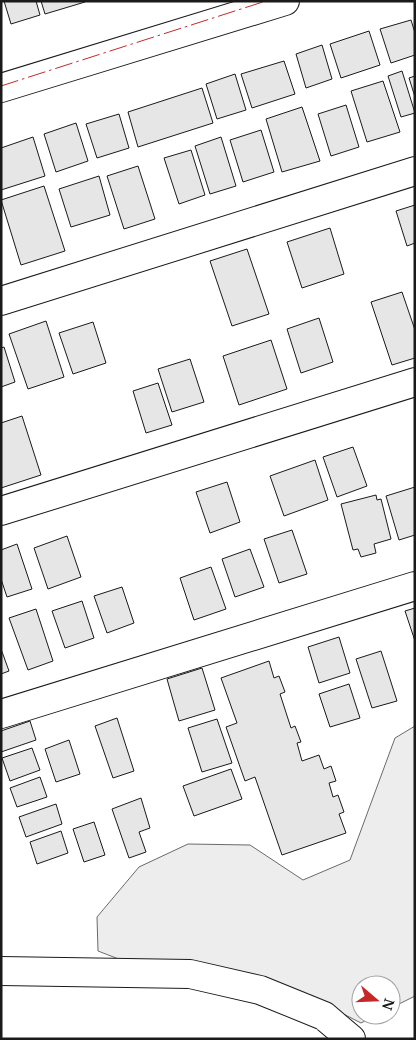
<svg xmlns="http://www.w3.org/2000/svg" width="416" height="1040" font-family="'Noto Serif',serif">
<style>
.built{fill:#ededed;stroke:#6a6a6a}
.building{fill:#e6e6e6;stroke:#1a1a1a}
.lines{fill:none;stroke-linecap:round;stroke-linejoin:round}
.street-casing{stroke:#1a1a1a;stroke-width:30}
.street{stroke:#fff;stroke-width:28}
.power{stroke:#c62828;stroke-width:1;stroke-dasharray:18 4 2.5 4;stroke-linecap:butt}
</style>
<rect width="100%" height="100%" fill="#fff"/>
<path class="built" d="M415,726V996L391,1008V985H361V1015H377L361,1023L324,1004L134,965L98,951L97,917L139,867L188,844L250,845L303,880L350,860L395,738Z"/>
<path class="building" d="M4,1H36L40,15L11,24Z
M41,1H84L85,2L45,14Z
M411,20L415,33V55L391,63L380,29Z
M369,31L380,65L341,78L330,44Z
M322,45L332,79L306,88L296,54Z
M284,61L295,94L252,108L241,74Z
M402,71L415,113L401,117L388,76Z
M235,74L246,110L217,119L206,84Z
M415,76V97L409,78Z
M383,81L400,132L367,142L351,91Z
M202,88L213,123L138,147L128,112Z
M346,105L359,147L331,156L318,114Z
M302,107L320,161L282,172L266,119Z
M119,114L129,148L97,158L86,124Z
M76,123L88,161L56,172L44,134Z
M261,130L274,172L243,182L230,140Z
M33,137L45,176L1,190V148Z
M221,137L236,186L210,194L195,146Z
M191,150L205,195L179,204L164,158Z
M138,166L155,219L124,229L107,176Z
M99,176L110,215L71,227L59,189Z
M44,186L65,251L21,265L1,200Z
M415,205V243L407,246L396,211Z
M330,228L344,274L302,288L287,242Z
M247,249L269,314L232,326L210,261Z
M402,292L415,330V358L392,365L371,302Z
M319,318L333,362L301,373L287,329Z
M46,321L64,377L28,389L9,334Z
M93,322L106,363L73,374L59,333Z
M271,340L287,389L239,405L223,356Z
M4,347L15,382L1,387V348Z
M190,359L204,402L172,412L158,369Z
M158,383L172,425L146,433L133,391Z
M22,416L41,475L1,488V423Z
M353,447L367,486L337,497L323,457Z
M315,460L328,500L284,516L270,476Z
M227,482L240,522L210,533L196,492Z
M415,487V535L399,540L386,496Z
M376,495L377,500L381,499L391,539L374,544L376,553L361,557L358,549L353,550L341,504Z
M292,530L307,574L279,583L264,539Z
M67,536L81,577L48,589L34,548Z
M17,544L32,589L7,597L1,579V550Z
M250,549L264,587L235,597L222,559Z
M211,567L226,609L194,620L180,578Z
M122,587L134,623L107,633L94,596Z
M82,601L94,638L65,648L52,611Z
M415,608V641L405,611Z
M36,609L53,661L28,670L9,618Z
M339,637L350,673L319,683L308,647Z
M1,649L9,671L1,674Z
M381,651L397,701L372,708L356,659Z
M269,661L274,678L279,676L285,692L280,694L291,728L295,726L301,742L297,743L302,761L319,755L324,769L331,766L336,781L329,783L333,797L338,795L344,812L339,814L346,833L282,855L255,777L245,781L226,727L237,723L221,678Z
M202,668L215,710L179,721L167,679Z
M349,684L360,718L330,727L319,694Z
M117,718L134,771L113,778L95,726Z
M217,719L232,763L202,772L188,728Z
M30,721L36,740L1,752V731Z
M69,740L80,774L56,782L45,749Z
M32,748L40,770L10,781L2,758Z
M231,769L242,799L194,816L183,786Z
M40,777L47,797L17,807L10,788Z
M141,798L150,828L139,832L146,852L129,858L112,809Z
M56,804L62,824L26,837L19,817Z
M94,822L105,855L84,862L73,829Z
M61,831L68,853L37,864L30,842Z"/>
<g class="lines">
<defs>
<path id="street" d="M1,88L285,1
M1,301L415,171
M1,511L415,382
M1,714L415,586
M1,971L190,974L260,990L324,1016L351,1039"/>
</defs>
<use href="#street" class="street-casing"/>
<use href="#street" class="street"/>
<path class="power" d="M1,86L266,1"/>
</g>
<rect width="416" height="1040" fill="none" stroke="#1a1a1a" stroke-width="5"/>
<g transform="translate(376 1000) rotate(109)"><circle r="24" fill="#ffffff" stroke="#a3a3a3"/>
<path d="M0-4L9 19L0 12L-9 19Z" fill="#c62828"/>
<text y="-8" font-size="14" font-weight="bold" text-anchor="middle" fill="#1a1a1a">N</text>
</g>
</svg>
